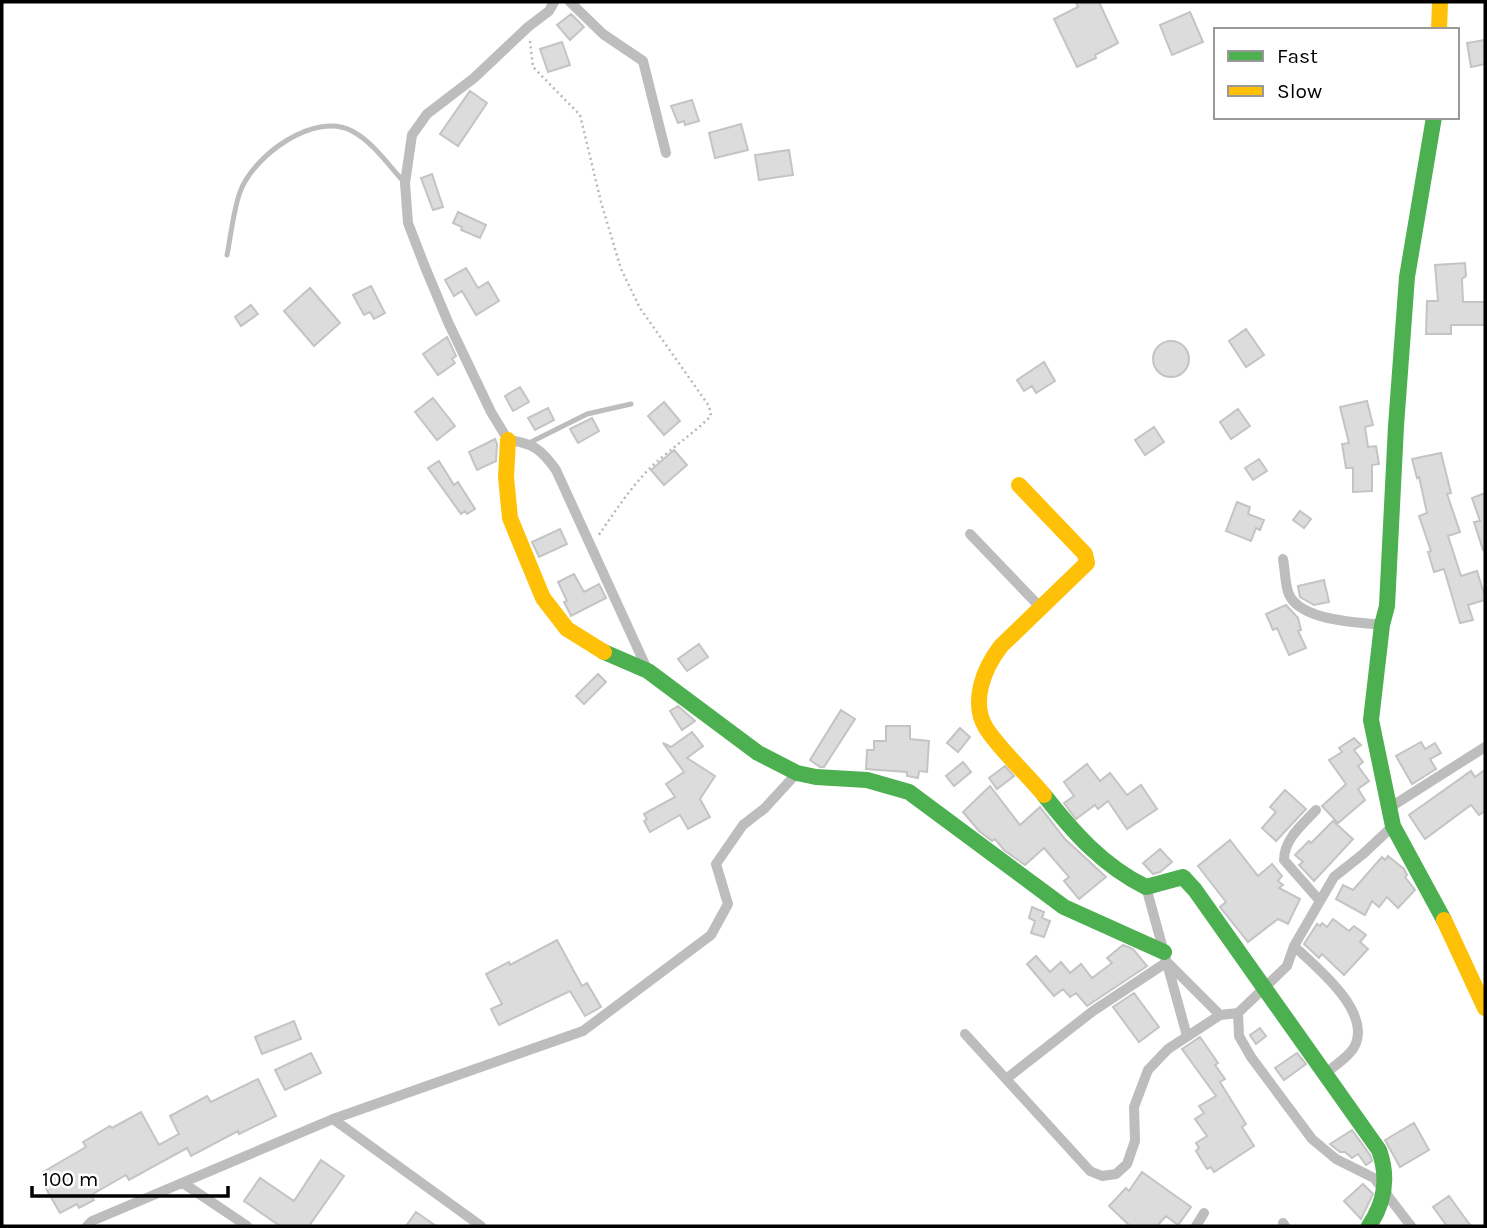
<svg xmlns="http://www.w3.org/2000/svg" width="1487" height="1228" font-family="Karla,sans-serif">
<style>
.building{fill:#dcdcdc;stroke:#c4c4c4;stroke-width:2}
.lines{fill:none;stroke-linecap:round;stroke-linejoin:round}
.path{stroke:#b8b8b8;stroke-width:2.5;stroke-dasharray:2 3.5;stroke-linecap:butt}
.lane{stroke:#bdbdbd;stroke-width:5}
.street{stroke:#bdbdbd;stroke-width:10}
.fast{stroke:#4caf50;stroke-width:16}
.slow{stroke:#ffc107;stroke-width:16}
</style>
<rect width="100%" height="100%" fill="#fff"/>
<path class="building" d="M1076,2H1099L1118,43L1095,55L1096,58L1077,67L1054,19L1078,7Z
M1190,12L1203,42L1172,55L1160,25Z
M571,14L584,27L570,40L557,25Z
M1485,40V64L1471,67L1467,43Z
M562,42L570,65L548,72L540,49Z
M470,91L487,103L458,146L440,134Z
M692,100L699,121L685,125L684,121L678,123L671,106Z
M741,124L748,150L715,158L709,133Z
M789,150L793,175L759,180L755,155Z
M432,174L443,207L433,210L421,178Z
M458,212L486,225L480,238L461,230L462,227L453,223Z
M1465,263L1466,276L1462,279L1463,302H1485V325H1451V334H1426L1427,301H1438L1435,265Z
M466,268L478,288L488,282L499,301L476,315L462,291L454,296L445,280Z
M371,286L385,313L374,319L370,312L364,315L353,295Z
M310,288L340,323L314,346L284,311Z
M251,305L258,314L241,326L235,317Z
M1246,329L1264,355L1246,367L1229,341Z
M447,337L456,356L452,359L455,363L438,375L423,354Z
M1153 359a18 18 0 1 1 36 0a18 18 0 1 1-36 0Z
M1044,362L1055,381L1036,393L1032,386L1024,391L1017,380Z
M520,387L529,402L513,411L505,396Z
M433,398L455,426L437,440L415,412Z
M1367,401L1373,425L1365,427L1368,447L1376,446L1379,464L1372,465V491L1353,492V468H1346L1342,444L1349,443L1340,407Z
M664,402L680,421L664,435L648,416Z
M548,408L554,420L535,430L528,418Z
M1238,409L1250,426L1231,439L1220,422Z
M592,418L599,431L578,443L570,429Z
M1154,427L1164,442L1145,455L1135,440Z
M495,439L497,444L496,461L477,470L469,452Z
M674,450L687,465L664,485L651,470Z
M1441,453L1451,493L1447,494L1460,532L1448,536L1461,576L1477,571L1485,597V600L1468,605L1473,620L1460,623L1444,569L1434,572L1428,552L1431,551L1419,516L1427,513L1419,477L1417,478L1412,459Z
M1259,459L1267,471L1253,480L1245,468Z
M439,461L454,485L458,482L475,509L467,514L465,511L461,514L428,468Z
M1485,493V550H1483L1474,522L1480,521L1472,498Z
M1237,502L1250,507L1248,514L1264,520L1260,530L1256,528L1251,541L1226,531Z
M1300,511L1311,519L1304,528L1293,520Z
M560,529L567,544L539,557L532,542Z
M574,574L584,592L599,584L606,598L571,616L564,602L567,601L558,582Z
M1324,580L1329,602L1314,605L1300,597L1298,586Z
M1286,605L1298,618L1301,630L1298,631L1306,648L1289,655L1277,628L1273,630L1266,614Z
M699,644L708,657L687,671L678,659Z
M598,674L606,682L584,704L576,696Z
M678,706L695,721L682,730L670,711Z
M841,710L855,719L824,767H820L810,760Z
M886,726H910V739L929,741L927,772L919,771L918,778L907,776V772L866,769L867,750H874V741H886Z
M960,728L970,737L958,752L947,743Z
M692,732L703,746L687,758L715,776L700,799L710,817L688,829L680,815L650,832L644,821L647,819L644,814L675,797L666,784L684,772L663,743L671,747Z
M1354,738L1361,745L1354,750L1363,762L1358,766L1369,781L1358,789L1365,800L1338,823L1322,806L1346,784L1329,760L1342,752L1339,748Z
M1421,742L1425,749L1435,743L1441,753L1430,759L1436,769L1412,784L1396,756Z
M963,762L971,772L954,786L946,776Z
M1087,764L1100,781L1110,773L1127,795L1141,785L1157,809L1127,829L1108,801L1098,809L1095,805L1076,819L1064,803L1074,796L1064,782Z
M1005,766L1014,776L997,789L989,778Z
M1485,770V811L1479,815L1471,805L1425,839L1409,815L1471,771L1475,777Z
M990,786L1020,825L1040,807L1065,839L1106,877L1079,899L1064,881L1069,877L1044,848L1025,865L1004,850L995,839L992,841L979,831L963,812Z
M1285,790L1306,809L1276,841L1262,828L1276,812L1270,807Z
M1333,821L1353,839L1314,881L1299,865L1303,862L1295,855L1309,841L1311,843Z
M1230,840L1258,876L1272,864L1282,876L1278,881L1283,885L1279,888L1300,899L1288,924L1278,919L1248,942L1220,907L1226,902L1198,866Z
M1160,849L1172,862L1160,872L1153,874L1143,863Z
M1388,856L1404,869L1407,875L1405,877L1415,890L1398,908L1387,897L1379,907L1372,901L1365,915L1336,899L1343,885L1353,890L1382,857L1385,860Z
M1032,907L1044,912L1042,918L1050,921L1044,937L1031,933L1035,921L1029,918Z
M1333,919L1349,931L1354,926L1366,935L1360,942L1368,949L1344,975L1322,954L1319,958L1304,944L1317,924L1320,926L1322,923L1327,927Z
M557,940L582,986L587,983L601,1007L585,1016L570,991L499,1025L491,1009L502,1004L486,974L509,962L510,965Z
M1123,945L1133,949L1147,966L1087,1006L1076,993L1070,997L1063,989L1054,996L1027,964L1036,956L1050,972L1061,962L1070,973L1081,964L1092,978L1112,963L1107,958Z
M1134,993L1159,1027L1139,1042L1113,1007Z
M294,1021L301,1039L262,1054L255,1037Z
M1260,1028L1266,1036L1256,1044L1250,1035Z
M1200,1037L1218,1063L1215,1065L1225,1079L1220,1082L1246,1124L1242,1127L1254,1146L1214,1172L1211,1167L1207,1169L1196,1151L1199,1148L1196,1143L1207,1136L1195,1119L1204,1113L1199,1106L1216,1096L1182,1049Z
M311,1053L321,1073L285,1090L275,1070Z
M1297,1053L1306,1064L1284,1080L1275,1068Z
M258,1079L276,1116L239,1134L238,1131L191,1156L187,1148L129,1180L126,1175L91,1195L94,1200L79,1208L77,1204L60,1213L44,1185L49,1182L43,1172L86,1147L83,1142L110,1126L112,1128L141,1112L159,1145L179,1134L170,1116L207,1096L211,1102Z
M1414,1123L1429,1150L1400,1167L1385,1140Z
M1352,1130L1370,1155L1372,1161L1366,1165L1358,1154L1352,1158L1345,1152H1340L1330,1144Z
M321,1160L344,1176L309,1226H280L244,1201L260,1178L294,1201Z
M1142,1172L1191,1207L1178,1225L1166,1216L1157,1226H1130L1109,1206L1126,1188L1129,1191Z
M1363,1184L1373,1194L1361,1219L1344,1201Z
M1449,1196L1462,1214L1471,1226H1447L1433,1207Z
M416,1212L436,1226H406Z"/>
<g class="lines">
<path class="path" d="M530,41L533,67L580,115L601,202L621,269L640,308L709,406L711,416C695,432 677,444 660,459C635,480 617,509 598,536"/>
<path class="lane" d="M227,255C231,235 233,212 240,192C253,156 314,111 352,131C373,142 389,166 405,183
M529,443L587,414L631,404"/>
<path class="street" d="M554,2L549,11L528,27L474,78L427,114L412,135L405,183L408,223L425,267L448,322L491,412L508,440C533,443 541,449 556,470L648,671
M570,2L603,34L643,61L666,153
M970,534L1041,608
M1283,559C1285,570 1285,582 1288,592C1298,621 1356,622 1382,625
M1389,808L1485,747
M1316,810C1303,824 1284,839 1284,860L1320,901
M1393,826L1363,854L1334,877L1294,946L1287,966L1238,1013L1239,1036L1251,1057L1312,1139L1336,1159L1374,1178L1411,1226
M1146,887L1187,1036
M1294,946C1315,966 1369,1009 1356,1043C1352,1055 1335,1065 1325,1074
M965,1034L1090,1171L1102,1176L1116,1174L1127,1164L1135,1141L1134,1107L1148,1070L1168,1049L1220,1015L1238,1013
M1006,1079L1093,1011L1167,962L1220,1015
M333,1119L583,1031L711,935L728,904L716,864L743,825L765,808L797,773
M183,1183L247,1226
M1283,1223L1285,1226
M87,1226L92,1221L333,1119L481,1226
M1196,1226L1204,1213"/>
<path class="fast" d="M1434,117L1407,277L1396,426L1387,606L1382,625L1371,720L1393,826L1444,920
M604,652L648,671L758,753L797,773L816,777L867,780L909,792L1064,907L1164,952
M1044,795C1073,832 1103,866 1146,887L1183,877L1195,890L1379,1150C1389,1178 1385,1202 1369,1226"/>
<path class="slow" d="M1439,30L1440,2
M508,440L506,477L510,518L543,598L567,629L604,652
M1019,485L1085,554L1087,563L1001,646C984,668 970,702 986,728C1000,750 1027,774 1044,795
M1444,920L1485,1008"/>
</g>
<rect width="1487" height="1228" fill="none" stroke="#000000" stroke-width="7"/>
<rect x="1214" y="28" width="245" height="91" fill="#ffffff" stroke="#999999" stroke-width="2"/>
<rect x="1228" y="51" width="35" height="10" fill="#4caf50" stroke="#999999" stroke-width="2"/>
<text x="1277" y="63" font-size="21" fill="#000000">Fast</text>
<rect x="1228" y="86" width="35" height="10" fill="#ffc107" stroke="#999999" stroke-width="2"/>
<text x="1277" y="98" font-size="21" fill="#000000">Slow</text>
<path d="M32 1186v10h196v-10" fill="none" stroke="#000000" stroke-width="3.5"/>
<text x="42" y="1186" font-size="21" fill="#000000" stroke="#ffffff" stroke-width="5" paint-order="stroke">100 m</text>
</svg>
